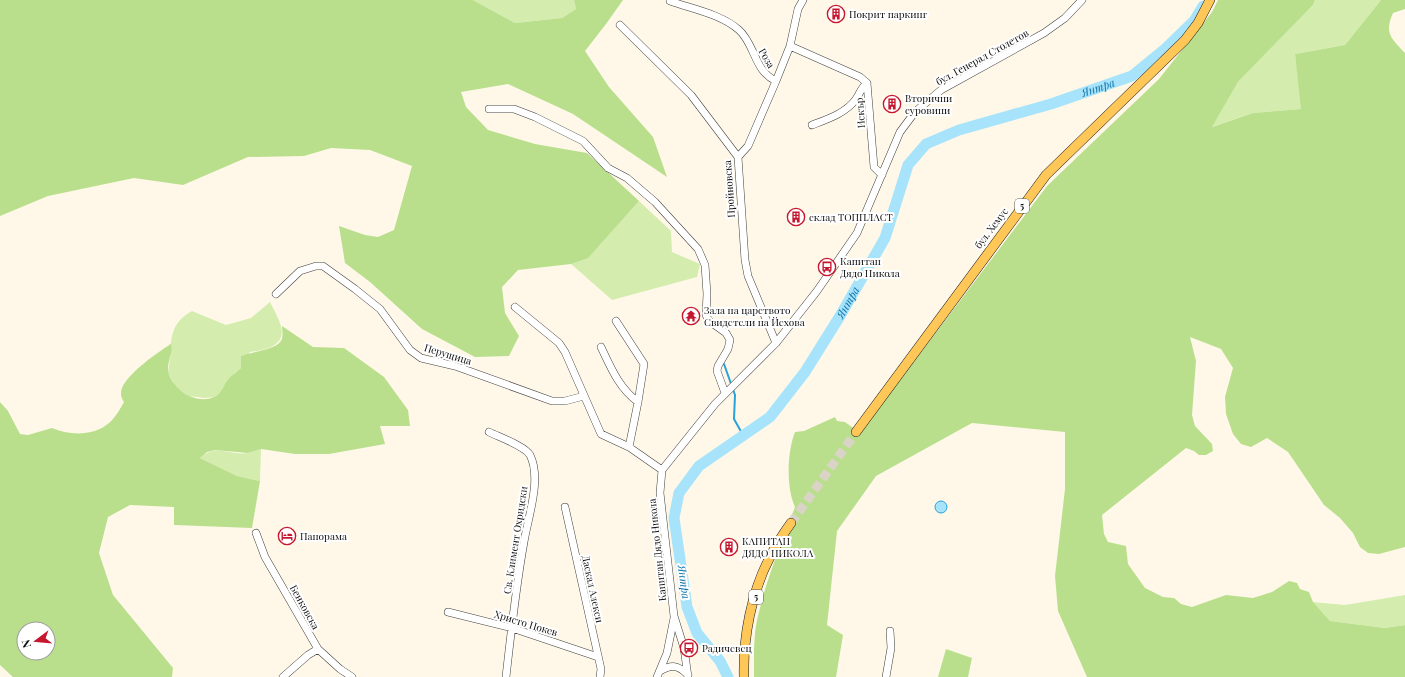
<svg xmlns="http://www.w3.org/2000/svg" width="1405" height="677" font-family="'Playfair Display',serif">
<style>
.green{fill:#d4edaf}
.forest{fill:#b9df8d;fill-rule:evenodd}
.water{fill:#a7e4fc;stroke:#28a2d9}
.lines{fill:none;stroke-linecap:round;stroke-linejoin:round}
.stream{stroke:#28a2d9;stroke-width:2}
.river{stroke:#a7e4fc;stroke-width:11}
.major-tunnel{stroke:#dad4c7;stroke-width:9;stroke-dasharray:9 4.5;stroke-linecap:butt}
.minor-casing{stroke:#3e3e3e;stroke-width:8}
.major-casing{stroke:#1c1c1c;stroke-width:10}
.minor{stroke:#fff;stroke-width:7}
.major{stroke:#ffc758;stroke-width:9}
.labels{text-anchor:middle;stroke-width:4;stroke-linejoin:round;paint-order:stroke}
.shield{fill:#fff;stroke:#545454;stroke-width:1}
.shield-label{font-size:9px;font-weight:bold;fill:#0b0b0b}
.poi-label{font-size:10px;fill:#0b0b0b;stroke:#fff;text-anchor:start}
.street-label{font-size:10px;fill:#0b0b0b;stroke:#fff}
.water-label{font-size:11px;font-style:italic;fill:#0a70a6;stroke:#fff}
</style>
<rect width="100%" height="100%" fill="#fff8e8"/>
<path class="green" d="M473,0H574L576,9L562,18L515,23Z
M1315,0H1381L1345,45L1295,54L1302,109L1253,113L1211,127L1238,82L1313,5Z
M639,201L671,231L672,252L700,264L697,277L612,300L571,264L588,257Z
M270,302C277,317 292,337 271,347C265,350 257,351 250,352L241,368L228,379L224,390L214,397L205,398L189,396L176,388L168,372L171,353L168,346L171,343C173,327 178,319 192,311L226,325L251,318Z
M261,449L260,481L237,476L200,458C217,443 229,456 248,453C253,452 257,450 261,449Z
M1405,595V625L1385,628L1330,621L1313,602L1345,605Z"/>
<path class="forest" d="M0,0H473L515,23L562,18L576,9L574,0H623L606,24L585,51L609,87L653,137L667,177L573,114L508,84L461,92L466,107L488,130L535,144L587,153L639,201L588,258L571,264L518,270L502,287L505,313L519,336L509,356L475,357L422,329L370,282L345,263L339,226L365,235L378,237L394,230L412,166L370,150L331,148L304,156L248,157L183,185L134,178L48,196L0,216Z
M1218,0H1315L1313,5L1238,82L1212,127L1253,113L1301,109L1295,54L1345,45L1381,0H1405V9L1393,13C1384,33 1391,38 1405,53V547L1379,554L1368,553L1360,547L1353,533L1340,518L1324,505L1288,452L1267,438L1251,447L1241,444L1233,434L1226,414L1225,397L1233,368L1221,349L1190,337L1196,361L1192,415L1195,426L1212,444L1213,451L1206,455H1199L1194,451L1186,448L1102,515L1104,534L1108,542L1126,546L1128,564L1145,588L1163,597L1174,598L1181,604L1192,607L1226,595L1253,598L1272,592L1289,581L1297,583L1300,589L1309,592L1313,602L1330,621L1385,628L1405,625V677H1087L1058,611L1055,576L1065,489V432L972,423L876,476L837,531L827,625L843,635L836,677H754C754,656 753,633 759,612C767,577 782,542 795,507C786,488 787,452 795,432L804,431L835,417L837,421L845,422L860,433L1047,186L1159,79L1212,12Z
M282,326L313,347L344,348L384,377L408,410L410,426H380L385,444L329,454H295L261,449L248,453L215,450L207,452L200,458L237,476L260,481L252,528L174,525V507L130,505L108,517L99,553L113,595L173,668L172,677H13L0,665V402L8,411L20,434L28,435L52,428C70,436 94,436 109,423C115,418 120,409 124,402C121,398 120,393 122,388C128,373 158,352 171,344C174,353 165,365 169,374C174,390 196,405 214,397C223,393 223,385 229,378C232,375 237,372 241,368V356C251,352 274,350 280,342C284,338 282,331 282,326ZM24,629H48V653H24Z
M946,649L972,658L968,677H938Z"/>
<path class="water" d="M935 507a6 6 0 1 1 12 0a6 6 0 1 1-12 0Z"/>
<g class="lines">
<path class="stream" d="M724,364L735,395L734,419L743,435"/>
<path class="river" id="s1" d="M728,677L720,661L697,633L687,607L674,518L679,493L699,466L770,417L805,372L840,316L885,238L908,165L926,144L959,130L1051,104L1132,76L1165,49L1194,21L1203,6"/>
<path class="major-tunnel" d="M791,523L856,432"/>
<defs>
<path id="minor" d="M670,1C692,9 721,14 739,30C755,44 754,71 776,81L748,146L738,157
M620,25L691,95L738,157L745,260L748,276L776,343
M790,46L860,77L867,83L874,167L882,175
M776,81L790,46L798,9L803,0
M489,109H514L535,117L583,141L608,168L627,178L655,202L698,249L705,265L707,294L706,315L709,321L726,333L730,340L728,349L718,366L717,371L725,393
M812,125C828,119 846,113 856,99C860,93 861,88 867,83
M276,294L300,271L316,266H323L355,289L380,309L410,350L421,358L455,366L552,401H565L584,396
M515,307L559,343L565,352L601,434L629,447L662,470
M616,321L644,364L638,402L629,447
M601,347C611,368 619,388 638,402
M489,432C499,437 525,446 530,455C542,479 528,517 524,542C516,586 511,632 506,677
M565,507L601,669L600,677
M256,533L265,557L318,649L340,669L352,677
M448,612L512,628L598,657
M660,671C672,664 678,665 688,675
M283,677L308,655L318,649
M657,677L667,653L674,618
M688,677L684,648L674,616L660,493L662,470L715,404L776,343L817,291L857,233L900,132L915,112L941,90L1044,33L1065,18L1082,0
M886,677L891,648L890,631"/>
<path id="major" d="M856,432L1046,175L1185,40L1198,23L1210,0
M744,677C743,638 751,593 770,557C776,545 783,534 791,523"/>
</defs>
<use href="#minor" class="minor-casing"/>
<use href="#major" class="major-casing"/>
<use href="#minor" class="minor"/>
<use href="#major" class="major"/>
</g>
<defs>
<symbol id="building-ring" viewBox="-11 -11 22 22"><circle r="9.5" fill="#fff" stroke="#c6172f" stroke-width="1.5"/><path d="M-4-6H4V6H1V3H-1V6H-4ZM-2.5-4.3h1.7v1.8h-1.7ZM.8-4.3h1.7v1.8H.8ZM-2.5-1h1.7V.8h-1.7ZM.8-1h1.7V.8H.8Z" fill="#c6172f"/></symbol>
<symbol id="bus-ring" viewBox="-11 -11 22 22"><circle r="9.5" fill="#fff" stroke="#c6172f" stroke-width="1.5"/><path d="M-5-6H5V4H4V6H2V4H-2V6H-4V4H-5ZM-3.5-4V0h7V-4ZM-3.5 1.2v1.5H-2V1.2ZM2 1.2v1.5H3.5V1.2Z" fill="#c6172f"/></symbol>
<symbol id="temple-ring" viewBox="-11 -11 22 22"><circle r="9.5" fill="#fff" stroke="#c6172f" stroke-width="1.5"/><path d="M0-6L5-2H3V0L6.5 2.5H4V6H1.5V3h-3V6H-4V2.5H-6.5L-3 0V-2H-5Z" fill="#c6172f"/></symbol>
<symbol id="hotel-ring" viewBox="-11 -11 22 22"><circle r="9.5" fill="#fff" stroke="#c6172f" stroke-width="1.5"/><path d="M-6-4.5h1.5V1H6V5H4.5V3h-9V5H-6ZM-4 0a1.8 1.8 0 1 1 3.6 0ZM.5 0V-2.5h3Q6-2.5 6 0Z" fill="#c6172f"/></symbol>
</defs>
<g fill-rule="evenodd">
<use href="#building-ring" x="826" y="4" width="20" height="20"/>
<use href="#building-ring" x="882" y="94" width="20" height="20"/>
<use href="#building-ring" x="786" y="207" width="20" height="20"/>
<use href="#bus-ring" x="817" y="257" width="20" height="20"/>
<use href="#temple-ring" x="681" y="306" width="20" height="20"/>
<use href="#hotel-ring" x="277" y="526" width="20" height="20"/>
<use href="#building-ring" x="719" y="537" width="20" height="20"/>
<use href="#bus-ring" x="679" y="638" width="20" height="20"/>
</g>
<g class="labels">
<g class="shield">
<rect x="1015" y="199" width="14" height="14" rx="3"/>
<rect x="749" y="590" width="14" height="14" rx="3"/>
</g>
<g class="shield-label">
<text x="1022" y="209">5</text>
<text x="756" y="600">5</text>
</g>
<g class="poi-label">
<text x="849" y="18">Покрит паркинг</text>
<text x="905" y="102">Вторични<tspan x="905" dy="12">суровини</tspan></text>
<text x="809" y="221">склад ТОППЛАСТ</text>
<text x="840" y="265">Капитан<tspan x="840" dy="12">Дядо Никола</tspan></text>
<text x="704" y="314">Зала на царството<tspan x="704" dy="12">Свидетели на Йехова</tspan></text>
<text x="300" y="540">Панорама</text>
<text x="742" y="545">КАПИТАН<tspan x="742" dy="12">ДЯДО НИКОЛА</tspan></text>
<text x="702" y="652">Радичевец</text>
</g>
<g class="street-label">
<text transform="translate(982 57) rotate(-29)" y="4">бул. Генерал Столетов</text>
<text transform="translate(767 58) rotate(60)" y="4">Роза</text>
<text transform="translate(860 113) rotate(-94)" y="4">Искър</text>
<text transform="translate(729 189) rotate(-94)" y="4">Пройновска</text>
<text transform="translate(991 228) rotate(-53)" y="4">бул. Хемус</text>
<text transform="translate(448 354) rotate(17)" y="4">Перущица</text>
<text transform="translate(515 540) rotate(-81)" y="4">Св. Климент Охридски</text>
<text transform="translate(657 550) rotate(-96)" y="4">Капитан Дядо Никола</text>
<text transform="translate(593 589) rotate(78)" y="4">Даскал Алекси</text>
<text transform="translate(305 607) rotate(61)" y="4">Бенковска</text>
<text transform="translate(526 623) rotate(17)" y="4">Христо Цокев</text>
</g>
<g class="water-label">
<text dy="4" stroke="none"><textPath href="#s1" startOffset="816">Янтра</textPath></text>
<text dy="4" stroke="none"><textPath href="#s1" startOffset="456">Янтра</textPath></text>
<text transform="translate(684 582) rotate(82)" y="4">Янтра</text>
</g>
</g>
<g transform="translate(36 641) rotate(254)"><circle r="19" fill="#ffffff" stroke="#9d9d9d"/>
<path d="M0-3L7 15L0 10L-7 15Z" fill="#c6172f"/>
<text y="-6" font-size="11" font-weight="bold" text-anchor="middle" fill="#0b0b0b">N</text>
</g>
</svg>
